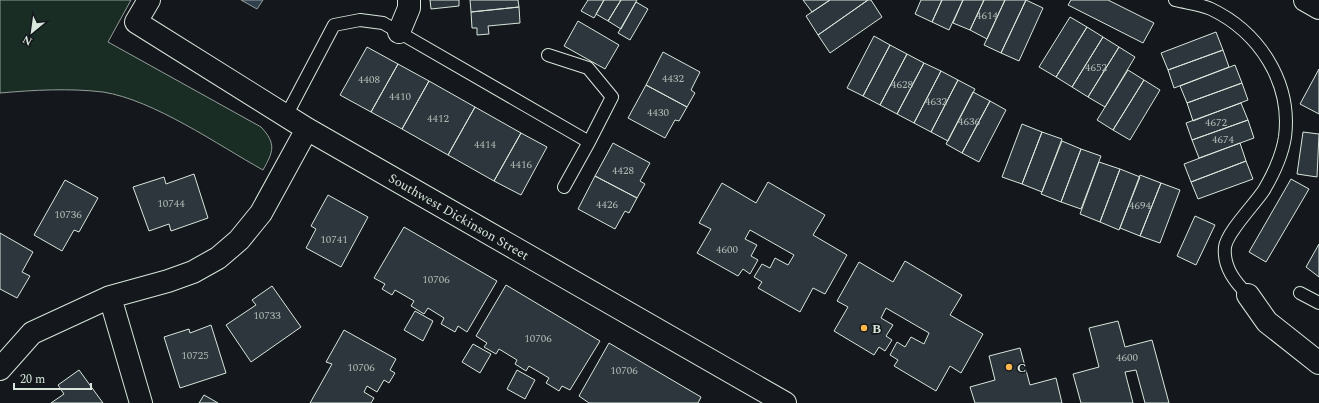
<svg xmlns="http://www.w3.org/2000/svg" width="1319" height="403" font-family="Spectral,serif">
<style>
.green{fill:#1a2d24;stroke:#939e99}
.water{fill:#2f3f4d;stroke:#939e99}
.building{fill:#2c363c;stroke:#d8e6dc}
.lines{fill:none;stroke-linecap:round;stroke-linejoin:round}
.lane-casing{stroke:#d8e6dc;stroke-width:14}
.street-casing{stroke:#d8e6dc;stroke-width:24}
.lane{stroke:#14181c;stroke-width:12}
.street{stroke:#14181c;stroke-width:22}
.poi-dot{fill:#ffb74d;stroke:#14181c;stroke-width:1.5}
.labels{text-anchor:middle;stroke-width:3;stroke-linejoin:round;paint-order:stroke}
.number-label{font-size:11px;fill:#adbab4}
.street-label{font-size:13px;fill:#d8e6dc;stroke:#14181c}
.poi-label{font-size:13px;font-weight:bold;fill:#d8e6dc;stroke:#14181c;text-anchor:start}
</style>
<rect width="100%" height="100%" fill="#14181c"/>
<path class="green" d="M0,0H131L108,42L261,127C277,144 273,152 263,170C218,145 154,100 103,92C69,88 34,90 0,93Z"/>
<path class="water" d="M241,0H263L257,9Z"/>
<path class="building" d="M430,0H459V6L431,9Z
M470,0H518L519,7L471,12Z
M588,0H604L594,18L581,11Z
M604,0H621L608,21L596,14Z
M621,0H637L621,29L608,21Z
M803,0H830L812,12Z
M830,0H868L818,35L806,16Z
M868,0H871L882,17L830,53L818,35Z
M921,0H942L932,22L915,14Z
M942,0H963L949,30L932,22Z
M963,0H984L970,30L953,23Z
M984,0H1005L987,39L970,30Z
M1005,0H1026L1001,53L984,45Z
M1026,0L1043,8L1019,61L1001,53Z
M1071,0H1108L1154,23L1143,43L1068,5Z
M636,2L648,9L630,40L618,33Z
M519,7L520,23L488,26L489,34L477,35V28H472L471,12Z
M1070,17L1087,27L1056,77L1039,67Z
M578,21L619,45L605,69L564,46Z
M1087,27L1103,37L1072,87L1056,77Z
M1216,32L1223,50L1168,70L1161,53Z
M874,36L890,45L863,96L847,88Z
M1103,37L1119,47L1088,97L1072,87Z
M890,45L907,54L880,105L863,96Z
M367,47L398,64L371,112L340,95Z
M1119,47L1135,57L1105,107L1088,97Z
M1223,50L1229,67L1174,88L1168,70Z
M663,52L700,72L691,90L695,93L687,107L646,85Z
M907,54L924,63L897,114L880,105Z
M924,63L941,71L914,123L897,114Z
M398,64L429,81L402,129L371,112Z
M1235,65L1242,83L1187,103L1180,86Z
M1319,69V114L1300,104Z
M1128,70L1144,80L1113,130L1097,120Z
M941,71L958,80L931,132L914,123Z
M958,80L975,89L948,141L931,132Z
M1144,80L1160,90L1130,140L1113,130Z
M429,81L475,107L448,155L402,129Z
M1242,83L1248,100L1193,121L1187,103Z
M646,85L687,107L679,121L675,120L665,138L628,118Z
M973,92L990,101L962,153L946,144Z
M990,101L1006,110L979,162L962,153Z
M1241,103L1248,120L1192,140L1186,123Z
M475,107L521,133L494,181L448,155Z
M1248,120L1254,138L1199,158L1192,140Z
M1022,124L1042,132L1022,184L1002,177Z
M1042,132L1062,139L1042,192L1022,184Z
M1303,132L1319,134L1317,177L1297,174Z
M521,133L547,147L521,195L494,181Z
M1062,141L1081,149L1061,202L1041,194Z
M613,143L650,163L640,181L645,184L637,198L595,176Z
M1240,143L1246,161L1191,182L1184,164Z
M1081,149L1101,156L1081,209L1061,202Z
M1246,161L1253,179L1198,199L1191,182Z
M1099,162L1120,169L1100,222L1080,214Z
M1120,169L1140,177L1119,230L1100,222Z
M194,174L208,218L171,231L169,224L149,231L133,187L164,177L166,184Z
M1140,175L1161,183L1140,236L1120,228Z
M595,176L637,198L629,213L625,211L615,229L578,209Z
M1291,179L1309,189L1266,262L1249,252Z
M65,180L98,198L79,232L74,230L62,251L34,235Z
M768,182L825,215L813,235L847,255L825,294L813,288L800,312L758,288L762,282L754,277L762,264L770,268L775,258L788,265L794,255L750,230L745,239L757,245L751,256L758,260L750,274L743,269L738,276L697,253L711,229L699,223L722,183L756,203Z
M1161,183L1180,190L1160,243L1140,236Z
M328,195L368,217L341,267L306,248L316,229L311,226Z
M1195,216L1215,225L1196,265L1177,256Z
M404,227L497,281L467,332L458,326L455,332L441,324L444,318L428,308L424,314L411,306L414,301L395,290L392,295L382,289L385,284L374,278Z
M0,233L33,252L22,272L30,276L17,298L0,289Z
M1319,244V277L1306,267Z
M905,261L962,295L950,315L983,334L961,373L950,366L936,391L894,366L898,360L890,355L897,342L905,347L911,337L924,344L929,333L886,308L881,318L893,325L886,336L892,340L885,351L879,347L874,355L834,331L848,307L837,301L859,262L893,282Z
M506,285L600,341L570,390L562,386L559,391L546,383L549,378L529,366L526,371L515,364L517,360L499,349L496,354L484,347L487,343L476,336Z
M272,286L301,327L251,362L226,325L256,305L252,300Z
M415,311L433,321L423,341L404,330Z
M1118,321L1125,347L1152,340L1169,403H1145L1136,370L1125,372L1133,403H1081L1073,374L1099,367L1089,328Z
M211,325L226,373L180,388L164,337L189,329L190,333Z
M344,330L396,359L390,370L395,373L389,383L384,380L377,392L367,386L364,392L374,398L371,403H310L332,364L326,362Z
M609,343L701,397L698,403H589L579,396Z
M473,344L491,354L480,373L462,362Z
M1020,348L1030,385L1056,378L1062,403H975L970,387L995,380L989,356Z
M79,370L103,403H51L64,394L58,385Z
M517,370L535,380L525,399L507,389Z
M204,395L218,403H199Z"/>
<g class="lines">
<defs>
<path id="lane" d="M1175,0C1187,3 1200,4 1211,9C1259,32 1292,82 1285,137C1282,156 1274,173 1264,190C1255,204 1227,232 1225,247C1223,267 1235,282 1248,295
M548,55L588,68L612,97L589,142
M286,116L334,25L360,20L383,23L589,142L564,187
M1300,293L1319,303"/>
<path id="street" d="M149,0L136,22L307,129L785,403
M1305,0L1319,8
M399,32L409,8V0
M1248,295L1267,322L1319,363
M110,297L141,403
M0,369L32,333L110,297L168,281L193,272L218,258L239,240L261,213L307,129"/>
</defs>
<use href="#lane" class="lane-casing"/>
<use href="#street" class="street-casing"/>
<use href="#lane" class="lane"/>
<use href="#street" class="street"/>
</g>
<g class="poi-dot">
<circle cx="864" cy="328" r="4"/>
<circle cx="1009" cy="367" r="4"/>
</g>
<g class="labels">
<g class="number-label">
<text x="987" y="19">4614</text>
<text x="1096" y="71">4652</text>
<text x="673" y="82">4432</text>
<text x="369" y="83">4408</text>
<text x="902" y="88">4628</text>
<text x="400" y="100">4410</text>
<text x="936" y="105">4632</text>
<text x="658" y="116">4430</text>
<text x="438" y="122">4412</text>
<text x="969" y="125">4636</text>
<text x="1216" y="126">4672</text>
<text x="1223" y="143">4674</text>
<text x="485" y="148">4414</text>
<text x="521" y="168">4416</text>
<text x="623" y="174">4428</text>
<text x="171" y="207">10744</text>
<text x="607" y="208">4426</text>
<text x="1140" y="209">4694</text>
<text x="68" y="218">10736</text>
<text x="334" y="243">10741</text>
<text x="727" y="253">4600</text>
<text x="436" y="283">10706</text>
<text x="267" y="319">10733</text>
<text x="538" y="342">10706</text>
<text x="195" y="359">10725</text>
<text x="1127" y="361">4600</text>
<text x="361" y="371">10706</text>
<text x="624" y="374">10706</text>
</g>
<g class="street-label">
<text transform="translate(459 216) rotate(30)" y="5">Southwest Dickinson Street</text>
</g>
<g class="poi-label">
<text x="872" y="333">B</text>
<text x="1017" y="372">C</text>
</g>
</g>
<g transform="translate(32 32) rotate(209)" stroke="#14181c" stroke-width="3" paint-order="stroke">
<path d="M0-3L7 15L0 10L-7 15Z" fill="#d8e6dc"/>
<text y="-6" font-size="11" font-weight="bold" text-anchor="middle" fill="#d8e6dc">N</text>
</g>
<path d="M14 383v6h77v-6" fill="none" stroke="#d8e6dc" stroke-width="2"/>
<text x="20" y="383" font-size="12" fill="#d8e6dc" stroke="#14181c" stroke-width="3" paint-order="stroke">20 m</text>
</svg>
